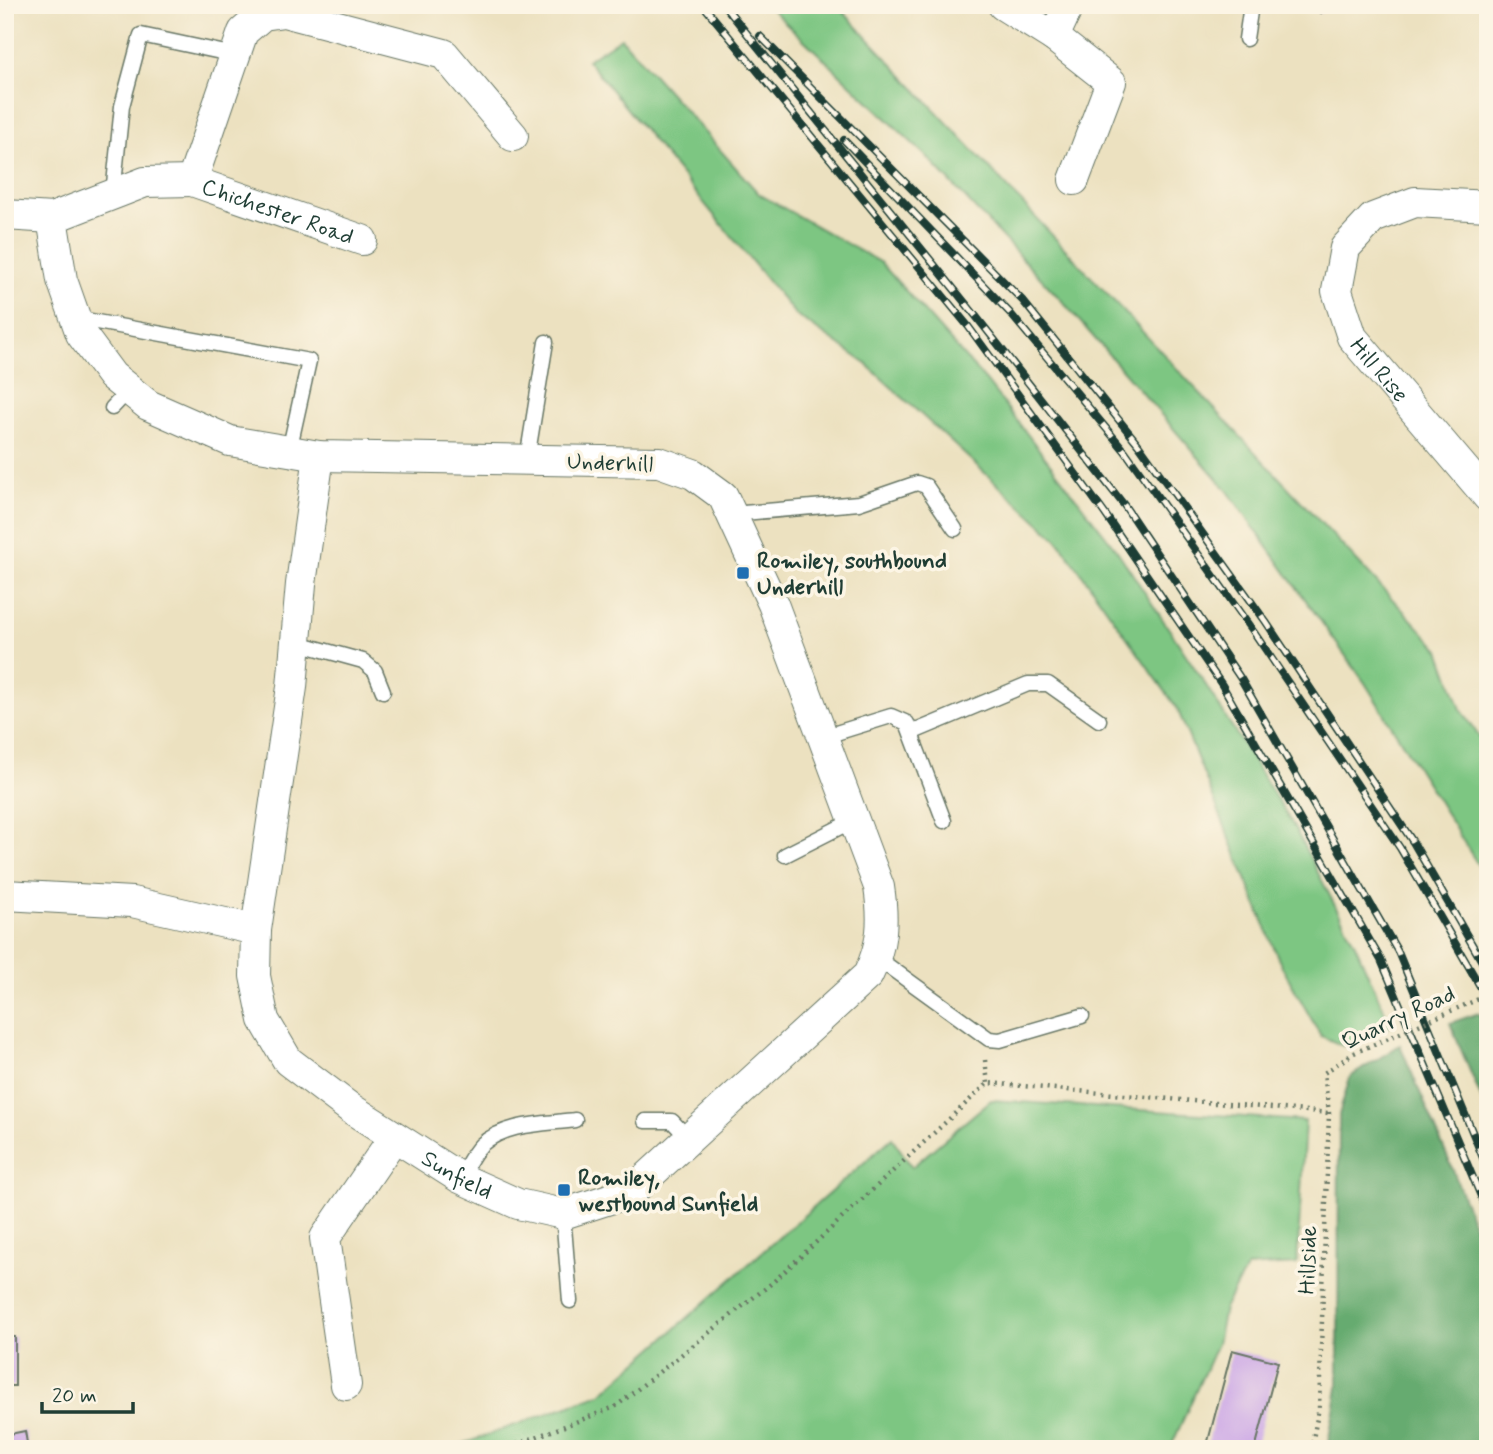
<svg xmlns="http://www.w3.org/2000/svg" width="1493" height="1454" font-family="Mynerve,sans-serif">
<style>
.green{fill:#7dc682;stroke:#4e825b;stroke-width:2}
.forest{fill:#66ab70;stroke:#427452;stroke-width:2}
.building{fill:#c69fe6}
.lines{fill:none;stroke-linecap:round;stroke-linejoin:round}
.lane-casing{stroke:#677665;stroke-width:17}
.street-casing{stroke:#677665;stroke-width:32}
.path{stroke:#677665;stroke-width:4.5;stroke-dasharray:2 5;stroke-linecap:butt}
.lane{stroke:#fff;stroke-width:14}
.street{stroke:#fff;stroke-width:30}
.rail-casing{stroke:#1f3d34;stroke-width:8}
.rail{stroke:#fcf5e5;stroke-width:5;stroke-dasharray:16;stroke-linecap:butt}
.path-bridge{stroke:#677665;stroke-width:4.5;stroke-dasharray:2 5;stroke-linecap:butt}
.poi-dot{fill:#1f6fb2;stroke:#fcf5e5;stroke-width:2.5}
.labels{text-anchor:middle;stroke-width:7;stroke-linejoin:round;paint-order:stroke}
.street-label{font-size:23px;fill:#1f3d34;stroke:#fcf5e5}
.poi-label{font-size:23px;font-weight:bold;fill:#1f3d34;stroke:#fcf5e5;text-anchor:start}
</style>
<rect width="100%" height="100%" fill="#fcf5e5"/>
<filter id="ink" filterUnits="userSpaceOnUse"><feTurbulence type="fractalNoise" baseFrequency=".0143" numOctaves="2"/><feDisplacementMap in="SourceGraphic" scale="14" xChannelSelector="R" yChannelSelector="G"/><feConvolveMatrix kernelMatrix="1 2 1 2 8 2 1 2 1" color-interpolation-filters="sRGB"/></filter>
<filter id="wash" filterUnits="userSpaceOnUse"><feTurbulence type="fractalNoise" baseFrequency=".00686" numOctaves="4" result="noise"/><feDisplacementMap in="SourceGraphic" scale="28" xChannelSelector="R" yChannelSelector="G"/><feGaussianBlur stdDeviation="1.57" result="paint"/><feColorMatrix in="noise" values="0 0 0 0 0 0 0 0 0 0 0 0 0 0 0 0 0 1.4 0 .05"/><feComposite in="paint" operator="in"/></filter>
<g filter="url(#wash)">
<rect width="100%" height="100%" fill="#ece1c0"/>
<path class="green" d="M767,5H837L1440,650L1461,709L1488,750V881L1365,683L1227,490L1063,302L927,157Z
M621,38L759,194L881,263L987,382L1118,552L1204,682L1293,825L1354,942L1391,1026L1343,1046L1321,1036L1281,965L1177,708L1057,539L865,363L795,314L587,60Z
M991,1100L1305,1121L1297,1264L1247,1267L1224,1308L1217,1344L1170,1449H449L601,1394L892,1138L912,1167Z"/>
<path class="forest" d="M1479,1013L1488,1029V1114L1450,1023Z
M1400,1045L1453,1170L1488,1263V1449H1327L1338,1388L1339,1115L1350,1077Z"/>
<g id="blocks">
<path class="building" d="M1299,5H1323L1321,13Z
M5,1337H15V1386H5Z
M1232,1350L1278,1362L1255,1449H1206Z
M25,1431L28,1449H5V1435Z"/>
</g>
</g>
<g filter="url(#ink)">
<use href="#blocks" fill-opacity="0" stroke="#677665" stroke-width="2"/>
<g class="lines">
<defs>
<path id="lane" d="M1246,39L1251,5
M113,194L122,106L141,35L235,55
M75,318L309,361L289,451
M112,408L129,390
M527,459L546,342
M732,514L859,503L917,483L926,486L955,529
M294,642L363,661L375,671L383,691
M911,733L1028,684H1048L1099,720
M823,737L891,716L907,723L944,821
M785,855L854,820
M877,958L989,1039L1000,1040L1082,1016
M645,1121H672L689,1139
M460,1178C466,1168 472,1154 481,1145C505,1123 544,1124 575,1120
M563,1214L570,1301"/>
<g id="street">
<path d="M1003,5L1054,37L1111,82L1074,180"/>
<path d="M1054,37L1069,5"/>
<path id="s1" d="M192,181L362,240"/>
<path id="s2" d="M1488,206L1415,202L1373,218L1345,248L1337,291L1352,337L1488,497"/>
<path d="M5,215L52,218L145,182L192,181L243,32L263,15L284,12L444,54L513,136"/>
<path id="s3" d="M5,895L132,902L256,930L255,976L264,1020L288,1061L350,1108L460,1178L518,1204L563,1214L631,1192L868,975C883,945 884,920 879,887L773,604L723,496L693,474L659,462L319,456L230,441L148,405L112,376L81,334L62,280L52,218"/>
<path d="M256,930L292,687L301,584L319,456"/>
<path d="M346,1385L325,1238L394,1137"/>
</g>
</defs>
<use href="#lane" class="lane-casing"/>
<use href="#street" class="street-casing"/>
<path class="path" d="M985,1060L988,1083
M504,1449L615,1407L772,1283L988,1083L1329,1113
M1311,1449L1319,1408L1329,1113L1324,1073L1354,1053"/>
<use href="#lane" class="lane"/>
<use href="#street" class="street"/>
<defs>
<path id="rail" d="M703,5L968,326L1105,514L1222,685L1381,960L1488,1213
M724,5L975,315L1124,505L1241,679L1398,952L1488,1170
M760,36L1023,301L1139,445L1266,622L1413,842L1488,972
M844,140L1010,313L1125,451L1253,631L1400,848L1488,1000"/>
</defs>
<use href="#rail" class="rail-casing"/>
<use href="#rail" class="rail"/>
<path class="path-bridge" d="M1354,1053L1488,995"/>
</g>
</g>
<g class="poi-dot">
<rect x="736" y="566" width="14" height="14" rx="3.5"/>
<rect x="557" y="1183" width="14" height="14" rx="3.5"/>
</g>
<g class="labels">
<g class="street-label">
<text dy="8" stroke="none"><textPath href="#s1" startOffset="91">Chichester Road</textPath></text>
<text dy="8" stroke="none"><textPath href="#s2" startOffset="294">Hill Rise</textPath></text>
<text transform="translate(610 462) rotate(2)" y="8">Underhill</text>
<text transform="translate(1398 1017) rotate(-25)" y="8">Quarry Road</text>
<text dy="8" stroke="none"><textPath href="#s3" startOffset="597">Sunfield</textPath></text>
<text transform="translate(1307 1260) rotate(-88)" y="8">Hillside</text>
</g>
<g class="poi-label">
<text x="757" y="568">Romiley, southbound<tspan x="757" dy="26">Underhill</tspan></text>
<text x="578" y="1185">Romiley,<tspan x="578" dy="26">westbound Sunfield</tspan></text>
</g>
</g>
<rect width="1493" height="1454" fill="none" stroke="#fcf5e5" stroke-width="28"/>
<path d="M42 1402v10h91v-10" fill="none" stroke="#1f3d34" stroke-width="3.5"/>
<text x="52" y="1402" font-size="21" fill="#1f3d34" stroke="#fcf5e5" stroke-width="5" paint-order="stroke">20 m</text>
</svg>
